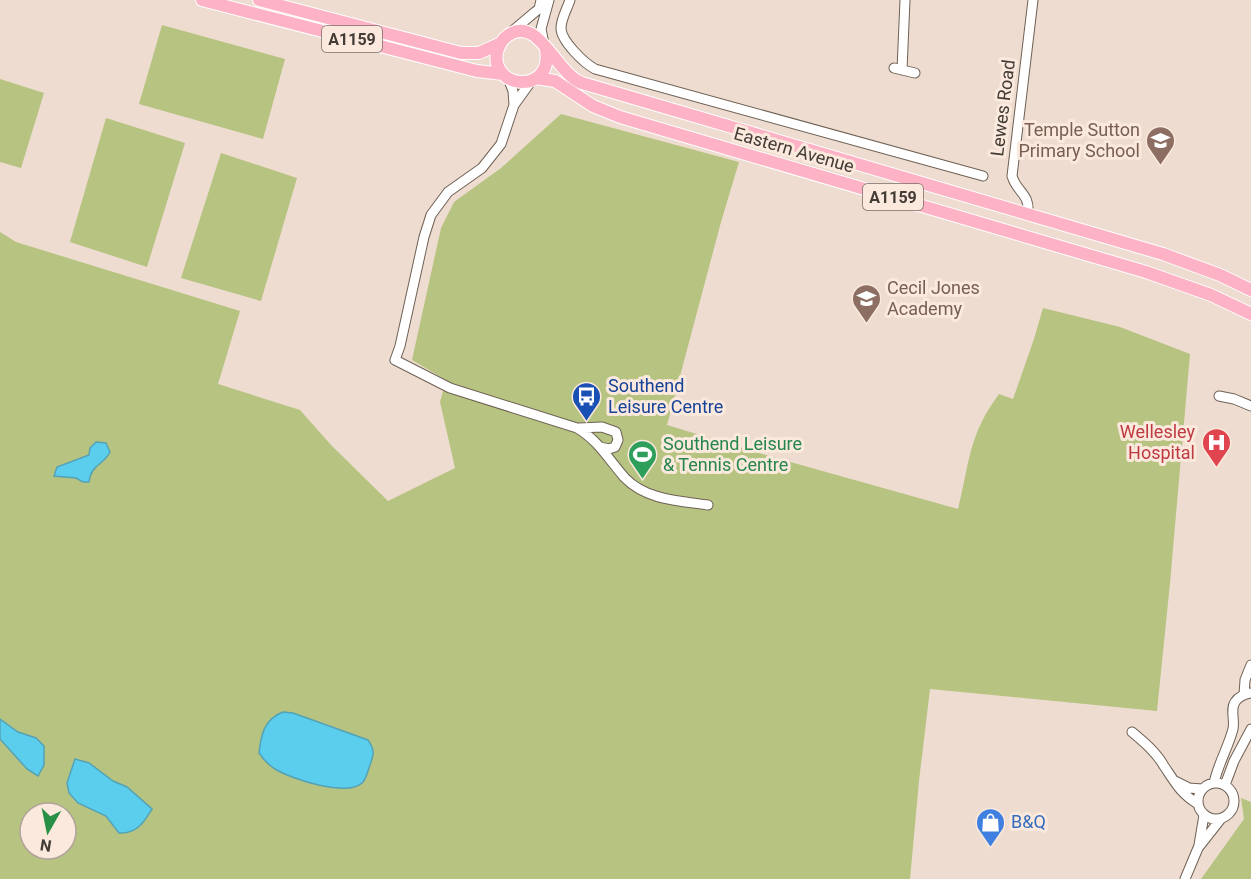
<svg xmlns="http://www.w3.org/2000/svg" width="1251" height="879" font-family="Roboto,sans-serif">
<style>
.green{fill:#b7c381;fill-rule:evenodd}
.water{fill:#5cceed;stroke:#54a2b6;stroke-width:1.5}
.lines{fill:none;stroke-linecap:round;stroke-linejoin:round}
.minor-casing{stroke:#6f6155;stroke-width:11}
.major-casing{stroke:#fff;stroke-width:14}
.minor{stroke:#fff;stroke-width:9}
.major{stroke:#fdb3c5;stroke-width:12}
.labels{text-anchor:middle;stroke-width:6;stroke-linejoin:round;paint-order:stroke}
.shield{fill:#fae9dc;stroke:#796f68;stroke-width:1.5}
.shield-label{font-size:16px;font-weight:bold;fill:#423b36}
.street-label{font-size:18px;fill:#423b36;stroke:#fae9dc}
.education-label{font-size:18px;fill:#785e54;stroke:#fae9dc;text-anchor:end}
.transit-label{font-size:18px;fill:#164399;stroke:#fae9dc;text-anchor:start}
.health-label{font-size:18px;fill:#be3a42;stroke:#fae9dc;text-anchor:end}
.leisure-label{font-size:18px;fill:#27864d;stroke:#fae9dc;text-anchor:start}
.shop-label{font-size:18px;fill:#366cbe;stroke:#fae9dc;text-anchor:start}
</style>
<rect width="100%" height="100%" fill="#eddccf"/>
<path class="green" d="M162,25L285,59L263,139L139,104Z
M0,79L44,93L21,168L0,162Z
M561,114L739,162L721,222L667,425L769,456L958,509C970,461 968,436 999,394L1013,399L1034,339L1043,308L1120,327L1190,354L1170,583L1157,711L930,689L919,781L910,879H0V232L16,242L240,311L218,384L300,410L331,445L388,501L455,468L440,402L446,380L412,360L441,228L454,202L501,168ZM30,813H66V849H30Z
M106,118L185,143L147,267L70,242Z
M221,153L297,178L261,301L181,278Z
M1241,798L1251,802V879H1201L1244,819Z"/>
<path class="water" d="M96,442L106,443L110,452C104,465 91,464 89,482H83L76,478L54,476L57,467L89,455L90,448Z
M283,712L293,713L368,740C375,750 374,754 370,765C368,770 367,777 363,782C349,798 291,779 275,769C268,765 264,760 259,753C261,735 264,719 283,712Z
M0,719L18,732L36,738L44,746V765L38,776L27,769L0,739Z
M75,759L89,763L113,781L127,787L152,809C144,822 137,834 119,833L106,816L78,803L69,793L67,783Z"/>
<g class="lines">
<defs>
<path id="minor" d="M570,0C567,9 561,19 561,28C561,41 584,63 595,69L983,176
M510,33L535,12L539,9L541,0
M544,44L541,29L549,0
M894,68L915,73
M902,70L905,0
M508,78L513,91L514,105L501,144L482,168L448,192L431,215L424,237L400,346L395,360L450,388L577,428C598,440 609,460 625,478C646,500 680,501 708,505
M514,105L532,80
M1028,214C1030,193 1017,193 1012,176L1033,0
M1219,396L1234,399L1251,406
M579,428L602,427L616,432L618,440L615,447L609,449L600,447
M1244,695L1245,680L1251,665
M1132,732C1144,742 1156,752 1164,766C1175,782 1180,793 1198,804
M1175,781L1189,788L1202,789
M1198 801a18 18 0 1 1 36 0a18 18 0 1 1-36 0Z
M1214,783C1218,764 1228,748 1233,729C1235,719 1230,710 1235,702C1239,696 1245,694 1251,693
M1225,785L1234,761L1251,729
M1199,845L1204,815
M1185,879L1198,848L1220,820"/>
<path id="major" d="M202,0L477,71L503,74
M259,0L461,53H479L501,43
M546,49C554,95 490,90 497,52C499,45 502,40 507,36C538,13 555,73 582,83L1163,254L1220,275L1251,290
M536,78L555,81L593,106L620,117L1146,272L1211,295L1251,314"/>
</defs>
<use href="#minor" class="minor-casing"/>
<use href="#major" class="major-casing"/>
<use href="#minor" class="minor"/>
<use href="#major" class="major"/>
</g>
<defs>
<symbol id="school-pin" viewBox="-11 -11 22 30"><path d="M0 17L-7.5 6A9.5 9.5 0 1 1 7.5 6Z" fill="#8d6e63" stroke="#fae9dc"/><path d="M0-5L7-2L0 1L-7-2ZM-4 1L0 2.5L4 1V4Q0 6-4 4Z" fill="#fff"/></symbol>
<symbol id="bus-pin" viewBox="-11 -11 22 30"><path d="M0 17L-7.5 6A9.5 9.5 0 1 1 7.5 6Z" fill="#1a4fb4" stroke="#fae9dc"/><path d="M-5-6H5V4H4V6H2V4H-2V6H-4V4H-5ZM-3.5-4V0h7V-4ZM-3.5 1.2v1.5H-2V1.2ZM2 1.2v1.5H3.5V1.2Z" fill="#fff"/></symbol>
<symbol id="hospital-pin" viewBox="-11 -11 22 30"><path d="M0 17L-7.5 6A9.5 9.5 0 1 1 7.5 6Z" fill="#e0444e" stroke="#fae9dc"/><path d="M-5-5h3v3.5h4V-5h3V5h-3V1.5h-4V5h-3Z" fill="#fff"/></symbol>
<symbol id="stadium-pin" viewBox="-11 -11 22 30"><path d="M0 17L-7.5 6A9.5 9.5 0 1 1 7.5 6Z" fill="#2e9e5b" stroke="#fae9dc"/><path d="M0-5a6.5 5 0 1 0 0 10a6.5 5 0 1 0 0-10ZM-3.5-1.8h7v3.6h-7Z" fill="#fff"/></symbol>
<symbol id="shop-pin" viewBox="-11 -11 22 30"><path d="M0 17L-7.5 6A9.5 9.5 0 1 1 7.5 6Z" fill="#3f7fe0" stroke="#fae9dc"/><path d="M-5-2.5h2.3a2.7 3.5 0 0 1 5.4 0H5L5.5 6h-11ZM-1.5-2.5h3a1.5 2.3 0 0 0-3 0Z" fill="#fff"/></symbol>
</defs>
<g fill-rule="evenodd">
<use href="#school-pin" x="1144" y="124" width="33" height="45"/>
<use href="#school-pin" x="850" y="282" width="33" height="45"/>
<use href="#bus-pin" x="570" y="380" width="33" height="45"/>
<use href="#hospital-pin" x="1200" y="426" width="33" height="45"/>
<use href="#stadium-pin" x="626" y="438" width="33" height="45"/>
<use href="#shop-pin" x="974" y="806" width="33" height="45"/>
</g>
<g class="labels">
<g class="shield">
<rect x="322" y="26" width="60" height="26" rx="4.5"/>
<rect x="863" y="184" width="60" height="26" rx="4.5"/>
</g>
<g class="shield-label">
<text x="352" y="45">A1159</text>
<text x="893" y="203">A1159</text>
</g>
<g class="street-label">
<text transform="translate(1003 108) rotate(-83)" y="6">Lewes Road</text>
<text transform="translate(794 150) rotate(16)" y="6">Eastern Avenue</text>
</g>
<g class="education-label">
<text x="1140" y="136">Temple Sutton<tspan x="1140" dy="21">Primary School</tspan></text>
<text x="887" y="294" text-anchor="start">Cecil Jones<tspan x="887" dy="21">Academy</tspan></text>
</g>
<g class="transit-label">
<text x="608" y="392">Southend<tspan x="608" dy="21">Leisure Centre</tspan></text>
</g>
<g class="health-label">
<text x="1195" y="438">Wellesley<tspan x="1195" dy="21">Hospital</tspan></text>
</g>
<g class="leisure-label">
<text x="663" y="450">Southend Leisure<tspan x="663" dy="21">&amp; Tennis Centre</tspan></text>
</g>
<g class="shop-label">
<text x="1011" y="828">B&amp;Q</text>
</g>
</g>
<g transform="translate(48 831) rotate(189)"><circle r="28" fill="#fae9dc" stroke="#b0a39a" stroke-width="1.5"/>
<path d="M0-4.5L10 22L0 15L-10 22Z" fill="#278f46"/>
<text y="-9" font-size="16" font-weight="bold" text-anchor="middle" fill="#423b36">N</text>
</g>
</svg>
